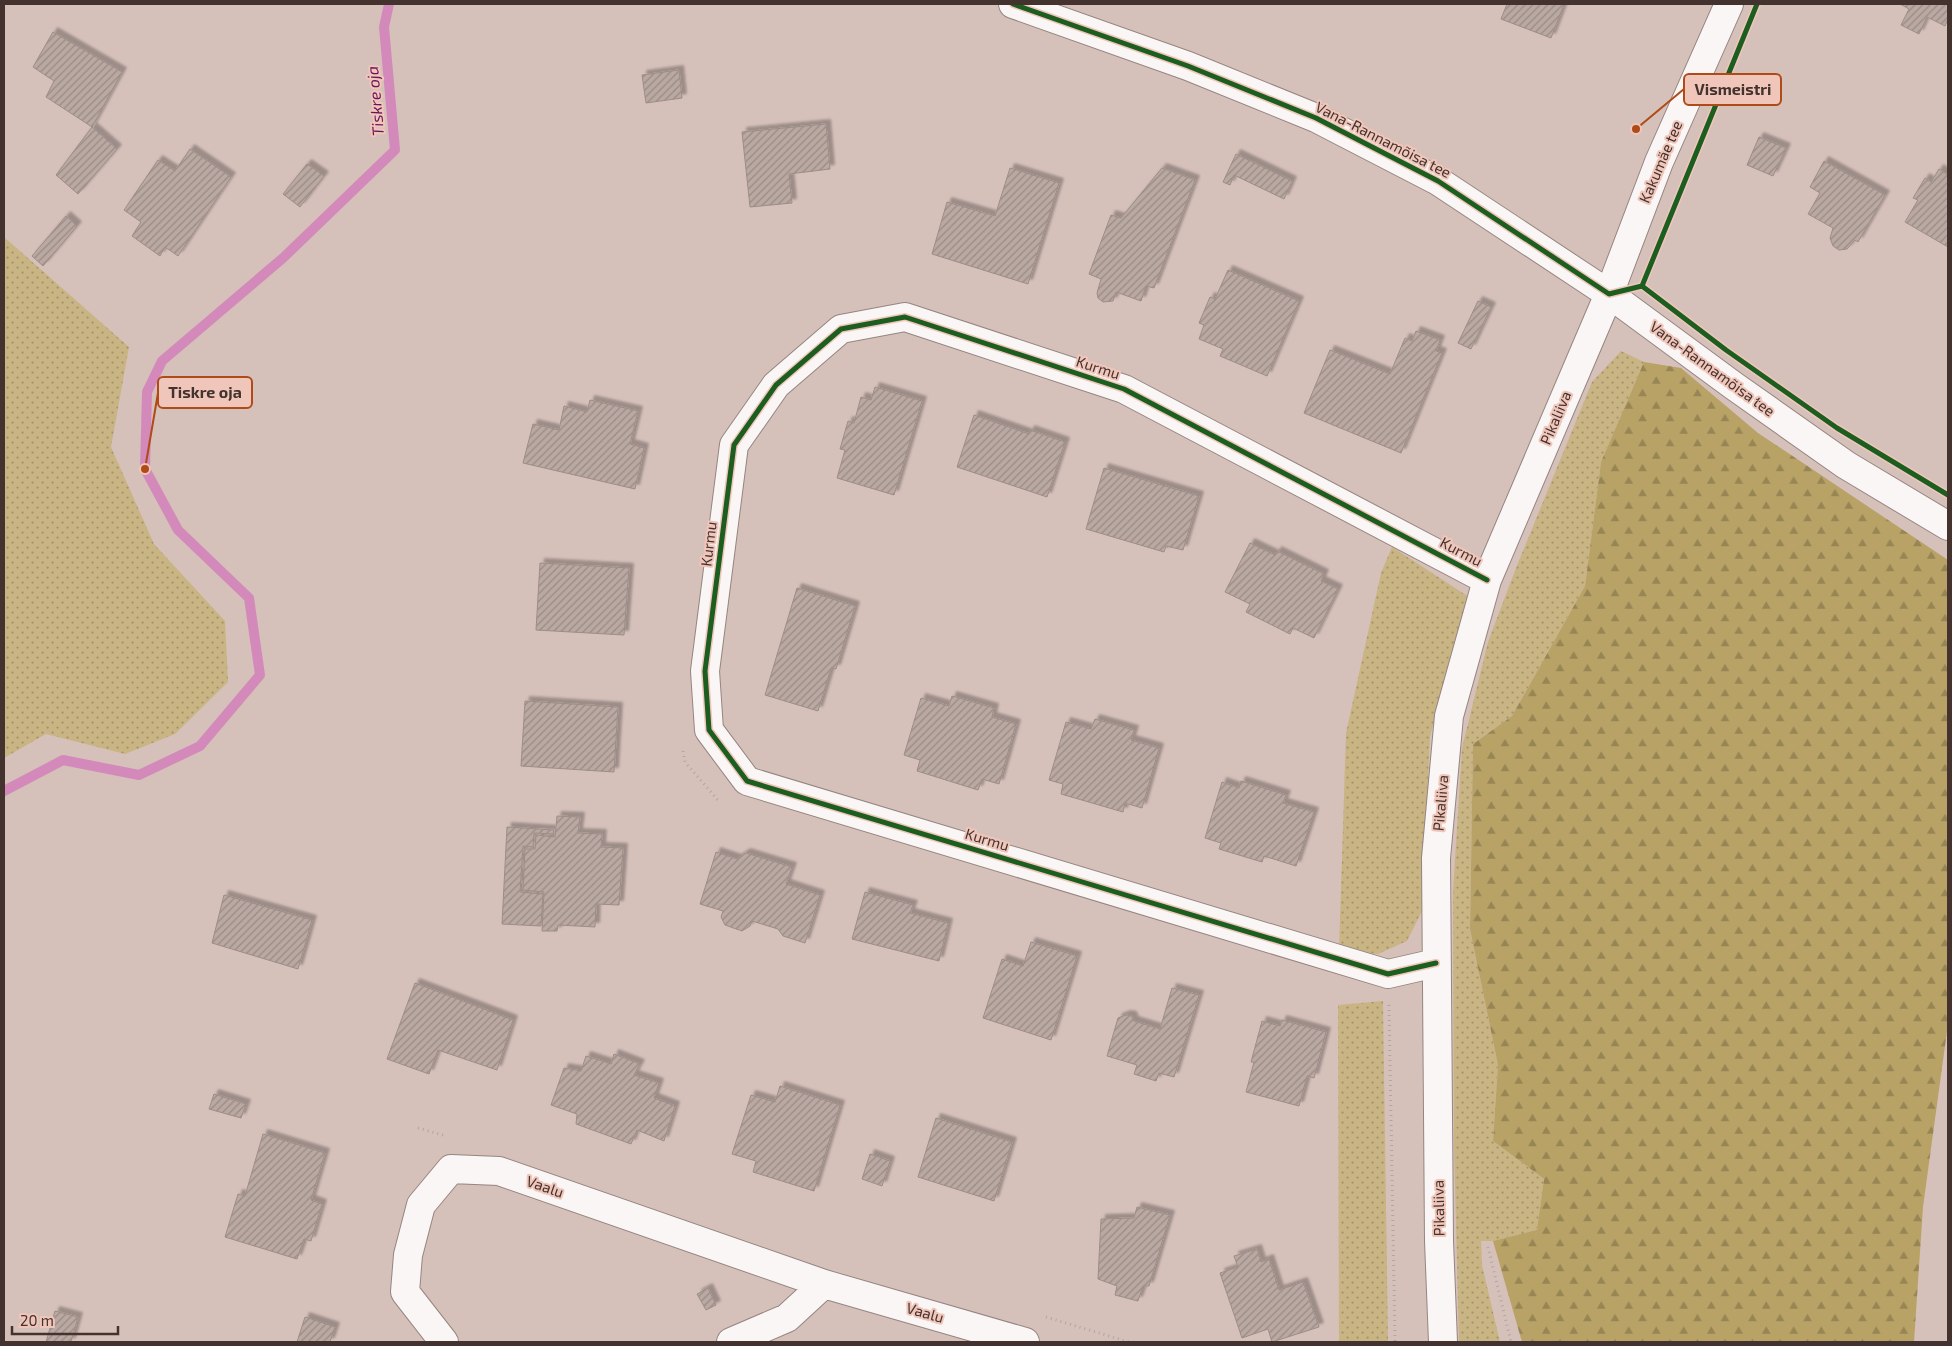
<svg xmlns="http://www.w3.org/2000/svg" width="1952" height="1346" font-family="'Exo 2',sans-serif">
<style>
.grass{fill:url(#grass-dots)}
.forest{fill:url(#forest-firs)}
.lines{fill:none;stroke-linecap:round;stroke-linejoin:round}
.stream{stroke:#d38abb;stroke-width:10}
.building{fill:url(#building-hatch);stroke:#9d8d86;filter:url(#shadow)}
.minor-casing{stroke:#958580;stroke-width:30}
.tertiary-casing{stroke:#958580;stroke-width:30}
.path{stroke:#b0a6a4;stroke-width:3;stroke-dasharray:1 4;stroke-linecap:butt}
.minor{stroke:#f9f6f5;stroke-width:28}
.tertiary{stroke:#f9f6f5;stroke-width:28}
.cycleway-casing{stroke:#f1c6ba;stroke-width:8}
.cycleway{stroke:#1b5e20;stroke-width:5}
.labels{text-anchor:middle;stroke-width:4;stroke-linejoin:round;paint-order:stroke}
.street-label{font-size:15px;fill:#43322e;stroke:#f1c6ba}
.water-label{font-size:16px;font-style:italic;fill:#6a145b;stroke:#f1c6ba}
.leader{fill:none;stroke:#ae4b18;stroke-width:2}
.callout-dot{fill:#ae4b18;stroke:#f1c6ba;stroke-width:2}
.callout{fill:#f1c6ba;stroke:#ae4b18;stroke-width:2}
.callout-label{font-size:16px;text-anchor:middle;font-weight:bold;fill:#43322e}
</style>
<defs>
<pattern id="grass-dots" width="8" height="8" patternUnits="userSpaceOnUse" patternTransform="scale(1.25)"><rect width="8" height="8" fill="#c9b484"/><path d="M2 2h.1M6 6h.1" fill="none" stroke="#a5936c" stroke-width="1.8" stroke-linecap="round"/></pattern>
<pattern id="forest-firs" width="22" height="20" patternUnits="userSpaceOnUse" patternTransform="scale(1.25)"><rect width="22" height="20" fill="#b8a266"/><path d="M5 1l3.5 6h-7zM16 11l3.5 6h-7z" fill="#978554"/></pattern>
<pattern id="building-hatch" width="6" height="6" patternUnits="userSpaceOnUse" patternTransform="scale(1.25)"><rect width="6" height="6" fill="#baa9a2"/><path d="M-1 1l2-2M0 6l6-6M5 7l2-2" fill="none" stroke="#998a84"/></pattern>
<filter id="shadow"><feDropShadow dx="4.5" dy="-4.5" stdDeviation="1" flood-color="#0004"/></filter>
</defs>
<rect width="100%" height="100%" fill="#d6c0ba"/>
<path class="grass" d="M4,237L129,347L111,447L154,544L225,621L228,682L175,734L125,754L46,734L4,758Z
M1621,351L1644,362L1601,462L1585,586L1512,716L1473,744L1470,929L1498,1065L1493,1141L1544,1179L1537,1231L1493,1241H1481L1482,1265L1500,1342H1459L1454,1145L1453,892L1462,748L1488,642L1516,568L1592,382Z
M1392,547L1469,597L1430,736L1422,911L1407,941L1378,954L1339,950L1346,733L1381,573Z
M1383,1001L1388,1342H1339L1338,1005Z"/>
<path class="forest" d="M1644,362L1681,368L1758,433L1948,560V934L1947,938L1948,1024L1923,1207L1914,1342H1522L1493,1241L1537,1230L1544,1179L1493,1141L1498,1065L1470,929L1473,744L1512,716L1585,586L1601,462Z"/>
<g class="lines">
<path class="stream" d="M4,791L63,760L139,775L200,746L260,675L249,598L178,530L145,469L147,392L162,361L283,258L395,150L384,27L389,4"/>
</g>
<path class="building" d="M1507,4H1564L1551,38L1501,19Z
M1900,4H1948V19L1945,26L1927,17L1919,34L1901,25L1909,9Z
M53,32L122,72L92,127L46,97L54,81L33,67Z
M679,70L682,98L646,103L642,75Z
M826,124L830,169L789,174L792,203L750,207L742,132Z
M92,127L117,149L78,194L56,175Z
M1759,137L1786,148L1773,176L1747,165Z
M190,149L231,177L178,256L165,247L160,256L132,236L141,222L124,210L158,160L175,171Z
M1236,154L1292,181L1284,199L1234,175L1230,185L1223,182Z
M1824,161L1885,195L1858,242L1855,240L1847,249L1839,250L1833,246L1830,238L1833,228L1808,214L1820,193L1810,187Z
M307,164L324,176L300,207L283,194Z
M1010,168L1059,183L1028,284L932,254L947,202L995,216Z
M1162,168L1195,180L1154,288L1146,286L1141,301L1116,292L1113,301L1103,302L1098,298L1097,293L1101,279L1089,274L1111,215L1121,218Z
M1939,169L1948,175V247L1905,222L1918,200L1913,198L1925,178L1931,182Z
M66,216L77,226L43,266L32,256Z
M1228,270L1299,301L1267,376L1220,356L1223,349L1199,339L1204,325L1199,323L1210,297L1215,299Z
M1478,301L1491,307L1471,349L1458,343Z
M1416,331L1440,340L1436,351L1442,353L1401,453L1304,413L1330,350L1390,374L1405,338L1412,341Z
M875,387L922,401L894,495L837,478L845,450L840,449L848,421L854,423L861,397L871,400Z
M590,400L638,411L630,444L644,448L635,489L523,463L533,424L559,430L564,406L587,412Z
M974,415L1029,434L1030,430L1065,442L1047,497L957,467Z
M1104,468L1199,496L1183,550L1166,546L1164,552L1086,529Z
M1250,543L1275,555L1277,551L1324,574L1321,581L1338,589L1314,638L1293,628L1290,634L1246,612L1250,604L1225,592Z
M540,563L629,568L624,635L536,630Z
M797,588L855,606L836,669L831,668L818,711L765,695Z
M952,696L994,708L992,717L1016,724L999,784L982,779L978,790L917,771L920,760L904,755L921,698L949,706Z
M525,701L618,707L614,772L521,766Z
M1095,719L1134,730L1131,740L1159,748L1142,808L1125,803L1123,812L1061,794L1063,784L1049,780L1066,722L1091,729Z
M1241,781L1286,795L1283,803L1314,812L1296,866L1264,856L1262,862L1219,849L1221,843L1205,838L1222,782L1239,788Z
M557,816L580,817L578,833L602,834L601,847L623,848L619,905L596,904L595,927L558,925L557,931H542L544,892L523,890L525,849H535L536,835L555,837Z
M507,827L554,830L553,834L534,833L533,847L523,846L520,892L543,894L541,926L502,924Z
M716,852L737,859L746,853L792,867L786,884L820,895L805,943L783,936L778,929L752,921L750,926L742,931L725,925L721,917L723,911L700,904Z
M865,892L913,905L910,913L948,923L939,961L852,939Z
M224,895L312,920L298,969L212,943Z
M1031,942L1077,956L1051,1040L983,1018L1002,959L1023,966Z
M415,983L513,1020L497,1070L438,1050L429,1074L387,1059Z
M1172,988L1199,995L1174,1077L1159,1073L1156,1081L1134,1074L1137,1065L1107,1056L1118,1018L1126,1015L1132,1016L1134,1021L1160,1029Z
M1282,1020L1326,1032L1314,1078L1307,1076L1299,1106L1246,1092L1254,1062H1251L1262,1021L1280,1026Z
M614,1054L640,1064L634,1075L659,1083L654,1098L675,1106L664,1141L637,1130L631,1144L576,1124L577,1114L551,1105L564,1068L581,1071L586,1056L611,1064Z
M780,1086L840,1105L814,1191L753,1172L756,1161L732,1154L751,1095L775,1102Z
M214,1094L246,1104L241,1118L209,1109Z
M936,1118L1012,1142L994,1201L918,1177Z
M263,1134L325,1153L311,1200L322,1204L311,1241L304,1239L297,1259L225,1237L238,1194L245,1196Z
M870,1154L890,1161L882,1186L862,1179Z
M1137,1207L1170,1215L1149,1286H1143L1138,1301L1115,1295L1117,1286L1098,1279L1101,1219L1134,1218Z
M1257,1249L1261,1262L1269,1259L1279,1290L1303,1282L1319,1327L1272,1342L1268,1329L1242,1338L1220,1273L1238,1267L1234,1256Z
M708,1288L716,1305L706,1310L697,1294Z
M55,1311L78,1317L71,1342H46Z
M305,1317L335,1327L330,1342H297Z"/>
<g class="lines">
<defs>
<path id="minor" d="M1013,4L1188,66L1316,118L1438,181L1609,294L1487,580L1449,716L1436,858L1439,1241L1443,1342
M1436,963L1388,974L747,781L709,730L705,671L734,445L776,385L841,329L905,317L1124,389L1487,580
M444,1342L405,1292L408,1255L421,1205L451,1169L499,1171L824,1284L1025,1342
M731,1342L787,1318L824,1284"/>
<path id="tertiary" d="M1729,4L1659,162L1609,294L1734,386L1846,465L1948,526"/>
</defs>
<use href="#minor" class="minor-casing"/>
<use href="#tertiary" class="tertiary-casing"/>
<path class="path" d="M683,751L685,762L717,799L720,801
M1389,1005L1395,1342
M418,1128L446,1136
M1488,1247L1511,1342
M1046,1317L1129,1342"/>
<use href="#minor" class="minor"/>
<use href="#tertiary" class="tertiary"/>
<defs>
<path id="cycleway" d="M1013,4L1188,66L1316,118L1438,181L1609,294L1642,286L1726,350L1837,428L1948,495
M1642,286L1757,4
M1436,963L1388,974L747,781L709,730L705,671L734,445L776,385L841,329L905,317L1124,389L1487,580"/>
</defs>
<use href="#cycleway" class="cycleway-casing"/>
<use href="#cycleway" class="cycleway"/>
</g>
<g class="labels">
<g class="street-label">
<text transform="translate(1383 140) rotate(27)" y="5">Vana-Rannamõisa tee</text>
<text transform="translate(1661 162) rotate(-67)" y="5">Kakumäe tee</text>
<text transform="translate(1098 368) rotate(18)" y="5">Kurmu</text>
<text transform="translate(1712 369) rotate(36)" y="5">Vana-Rannamõisa tee</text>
<text transform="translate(1556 418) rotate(-67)" y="5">Pikaliiva</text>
<text transform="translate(709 544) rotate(-83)" y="5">Kurmu</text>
<text transform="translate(1461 552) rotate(28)" y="5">Kurmu</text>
<text transform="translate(1441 803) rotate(-85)" y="5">Pikaliiva</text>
<text transform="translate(987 840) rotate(17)" y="5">Kurmu</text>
<text transform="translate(545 1187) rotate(19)" y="5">Vaalu</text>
<text transform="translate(1439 1208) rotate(-91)" y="5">Pikaliiva</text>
<text transform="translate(925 1313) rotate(16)" y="5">Vaalu</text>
</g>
<g class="water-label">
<text transform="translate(375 101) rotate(-95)" y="6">Tiskre oja</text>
</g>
</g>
<path class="leader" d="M1636 129L1684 89M145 469L158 393"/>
<g class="callout-dot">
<circle cx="1636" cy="129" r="5"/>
<circle cx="145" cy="469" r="5"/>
</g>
<g class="callout">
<rect x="1684" y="74" width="97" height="31" rx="5"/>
<rect x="158" y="377" width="94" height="31" rx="5"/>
</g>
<g class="callout-label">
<text x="1733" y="95">Vismeistri</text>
<text x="205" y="398">Tiskre oja</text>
</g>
<rect width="1952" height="1346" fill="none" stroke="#43322e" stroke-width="10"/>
<path d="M12 1326v8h106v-8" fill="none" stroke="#43322e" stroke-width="2.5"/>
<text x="20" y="1326" font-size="15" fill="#43322e" stroke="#f1c6ba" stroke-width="4" paint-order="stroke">20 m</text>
</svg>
